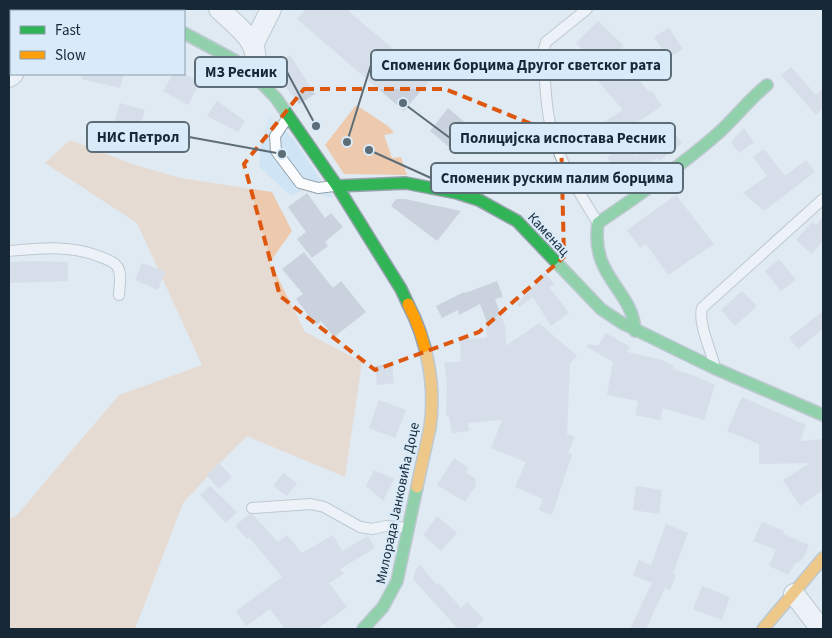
<svg xmlns="http://www.w3.org/2000/svg" width="832" height="638" font-family="'Source Sans 3',sans-serif">
<style>
.built{fill:#cfe5f5}
.green{fill:#edcaae}
.building{fill:#cad2dd}
.lines{fill:none;stroke-linecap:round;stroke-linejoin:round}
.lane-casing{stroke:#95a1ab;stroke-width:12}
.street-casing{stroke:#95a1ab;stroke-width:22}
.fast-casing{stroke:#95a1ab;stroke-width:14}
.slow-casing{stroke:#95a1ab;stroke-width:14}
.lane{stroke:#fafcfd;stroke-width:10}
.street{stroke:#fafcfd;stroke-width:20}
.fast{stroke:#30b455;stroke-width:11}
.slow{stroke:#ff9f0a;stroke-width:11}
.marked{fill:none;stroke:#de570e;stroke-width:4;stroke-dasharray:10 6;stroke-linejoin:round}
.labels{text-anchor:middle;stroke-width:4;stroke-linejoin:round;paint-order:stroke}
.street-label{font-size:14px;fill:#172936;stroke:#d9ebf9}
.leader{fill:none;stroke:#5d6d78;stroke-width:2}
.callout-dot{fill:#5d6d78;stroke:#d9ebf9;stroke-width:2}
.callout{fill:#d9ebf9;stroke:#5d6d78;stroke-width:2}
.callout-label{font-size:15px;text-anchor:middle;font-weight:bold;fill:#172936}
</style>
<rect width="100%" height="100%" fill="#e0eaf2"/>
<path class="built" d="M269,114L294,140L333,198L303,190L291,196L259,167L261,141Z"/>
<path class="green" d="M356,105L388,126L394,133L384,135L392,158L401,157L407,175L344,174L325,145Z
M70,140L135,165L180,178L272,192L292,231L270,262L305,332L362,362L345,477L247,436L220,463L183,503L135,629H9V519L17,515L119,395L202,365L137,223L45,163Z"/>
<path class="building" d="M306,9H346L430,80L404,111L297,19Z
M598,21L624,46L617,54L650,93L652,91L662,106L614,137L604,122L623,110L598,81L607,74L576,43Z
M669,28L683,49L668,58L654,37Z
M290,55L315,94L299,104L271,68Z
M791,67L816,95L823,89V108L816,115L781,75Z
M82,74H124L120,88L82,79Z
M173,74H185L200,82L188,105L163,91Z
M217,101L245,121L238,132L207,116Z
M120,103L145,110L138,134L113,127Z
M448,108L475,131L456,153L430,131Z
M744,128L754,142L739,153L731,142Z
M672,130L682,143L659,161L657,158L612,185L607,177L615,171L607,157L627,144L635,156Z
M764,149L785,176L806,160L815,172L764,211L743,193L767,176L753,157Z
M307,193L325,218L331,213L343,227L325,242L328,246L312,258L297,239L306,232L288,207Z
M676,195L714,244L668,275L646,244L640,248L627,230Z
M396,199H405L461,211L437,241L391,206Z
M823,217V241L812,254L796,240L812,222L816,225Z
M304,252L333,288L341,281L366,312L334,337L321,321L316,325L296,299L303,294L282,269Z
M779,259L796,280L781,291L765,271Z
M32,261L68,262V281L9,283V262Z
M142,263L165,272L158,290L135,280Z
M545,273L555,284L549,287L569,313L551,326L533,297L519,307L517,304Z
M497,281L503,297L495,299L505,326L506,346L539,323L577,356L570,363L567,434L575,437L568,453L572,454L552,515L539,510L543,499L515,487L526,462L491,448L502,420L468,423L469,431L452,433L449,416H446L447,381L444,362H461L460,339L487,338L486,320L480,304L459,315L458,310L442,318L436,306L464,292L465,293Z
M742,291L757,306L735,326L721,310Z
M823,311V329L798,349L789,338Z
M606,333L630,347L627,352L662,360L674,366L673,369L695,376L715,385L704,420L663,408L660,420L635,415L638,401L607,395L613,362L587,347L588,344L598,346Z
M392,364L394,383L377,385L375,366Z
M742,397L806,425L800,441L823,439V490L800,506L783,480L810,463L759,464V444L727,431Z
M379,400L406,410L395,438L369,428Z
M454,458L469,468L466,473L475,478L476,485L465,502L437,485Z
M219,463L232,477L219,489L207,475Z
M374,470L394,479L383,501L366,486Z
M283,473L297,483L287,496L273,486Z
M210,486L237,512L226,523L200,495Z
M636,486L662,490L659,514L633,510Z
M249,514L253,515L278,542L287,535L302,553L333,535L342,551L368,536L375,548L340,569L344,574L329,583L347,607L317,629H285L270,609L246,626L236,611L282,577L249,537L247,539L235,526Z
M437,516L457,533L441,551L423,535Z
M762,522L784,531L783,534L809,545L804,557L798,563L796,562L788,575L769,566L776,550L753,541Z
M666,524L688,533L673,573L676,575L670,590L665,588L646,629H630L652,583L633,575L639,560L651,565Z
M420,565L437,585L439,583L461,608L467,602L484,619L474,629H458L413,579L416,569Z
M702,586L730,597L722,620L693,609Z"/>
<g class="lines">
<defs>
<path id="lane" d="M587,9L546,42L543,52C545,74 545,97 549,118C555,156 578,191 598,223
M288,117L275,136L276,151L300,183L318,188L334,186
M9,251C40,248 69,245 98,256C104,258 112,261 116,265C123,272 119,286 119,295
M714,364C710,348 698,323 702,308L823,199
M252,508L311,504L324,507L360,527L372,529L386,526L408,528"/>
<path id="street" d="M219,9C236,26 267,45 251,72
M46,11L47,9
M9,33L11,32
M253,45L271,9
M9,77L13,74
M794,594L821,629"/>
<path id="fast" d="M95,9L104,11
M184,33L234,60L251,72L276,98L337,186L401,289L408,304
M337,186L406,183L457,193L479,200L517,221L601,309L622,323L714,368L823,415
M635,331C633,289 590,278 598,223C638,196 678,168 715,136C734,120 748,100 767,85
M363,629L383,607L397,581L417,487"/>
<path id="slow" d="M408,304C427,340 436,386 430,427C426,447 421,467 417,487
M763,629L823,558"/>
</defs>
<use href="#lane" class="lane-casing"/>
<use href="#street" class="street-casing"/>
<use href="#fast" class="fast-casing"/>
<use href="#slow" class="slow-casing"/>
<use href="#lane" class="lane"/>
<use href="#street" class="street"/>
<use href="#fast" class="fast"/>
<use href="#slow" class="slow"/>
</g>
<path d="M0 0H832V638H0ZM304,89H445L561,136L564,257L479,332L375,370L280,296L244,164Z" fill="#e0eaf2" fill-opacity=".55" fill-rule="evenodd"/>
<path class="marked" d="M304,89H445L561,136L564,257L479,332L375,370L280,296L244,164Z"/>
<g class="labels">
<g class="street-label">
<text transform="translate(549 234) rotate(47)" y="5">Каменац</text>
<text transform="translate(397 503) rotate(-78)" y="5">Милорада Јанковића Доце</text>
</g>
</g>
<path class="leader" d="M347 142L371 65M316 126L287 72M282 154L189 137M403 103L450 138M369 150L431 178"/>
<g class="callout-dot">
<circle cx="347" cy="142" r="5"/>
<circle cx="316" cy="126" r="5"/>
<circle cx="282" cy="154" r="5"/>
<circle cx="403" cy="103" r="5"/>
<circle cx="369" cy="150" r="5"/>
</g>
<g class="callout">
<rect x="371" y="50" width="300" height="30" rx="5"/>
<rect x="195" y="57" width="92" height="30" rx="5"/>
<rect x="87" y="122" width="102" height="30" rx="5"/>
<rect x="450" y="123" width="225" height="30" rx="5"/>
<rect x="431" y="163" width="252" height="30" rx="5"/>
</g>
<g class="callout-label">
<text x="521" y="70">Споменик борцима Другог светског рата</text>
<text x="241" y="77">МЗ Ресник</text>
<text x="138" y="142">НИС Петрол</text>
<text x="563" y="143">Полицијска испостава Ресник</text>
<text x="557" y="183">Споменик руским палим борцима</text>
</g>
<rect width="832" height="638" fill="none" stroke="#172936" stroke-width="20"/>
<rect x="10" y="10" width="175" height="65" fill="#d9ebf9" stroke="#8b9dab"/>
<rect x="20" y="26" width="25" height="8" fill="#30b455" stroke="#8b9dab"/>
<text x="55" y="35" font-size="15" fill="#172936">Fast</text>
<rect x="20" y="51" width="25" height="8" fill="#ff9f0a" stroke="#8b9dab"/>
<text x="55" y="60" font-size="15" fill="#172936">Slow</text>
</svg>
